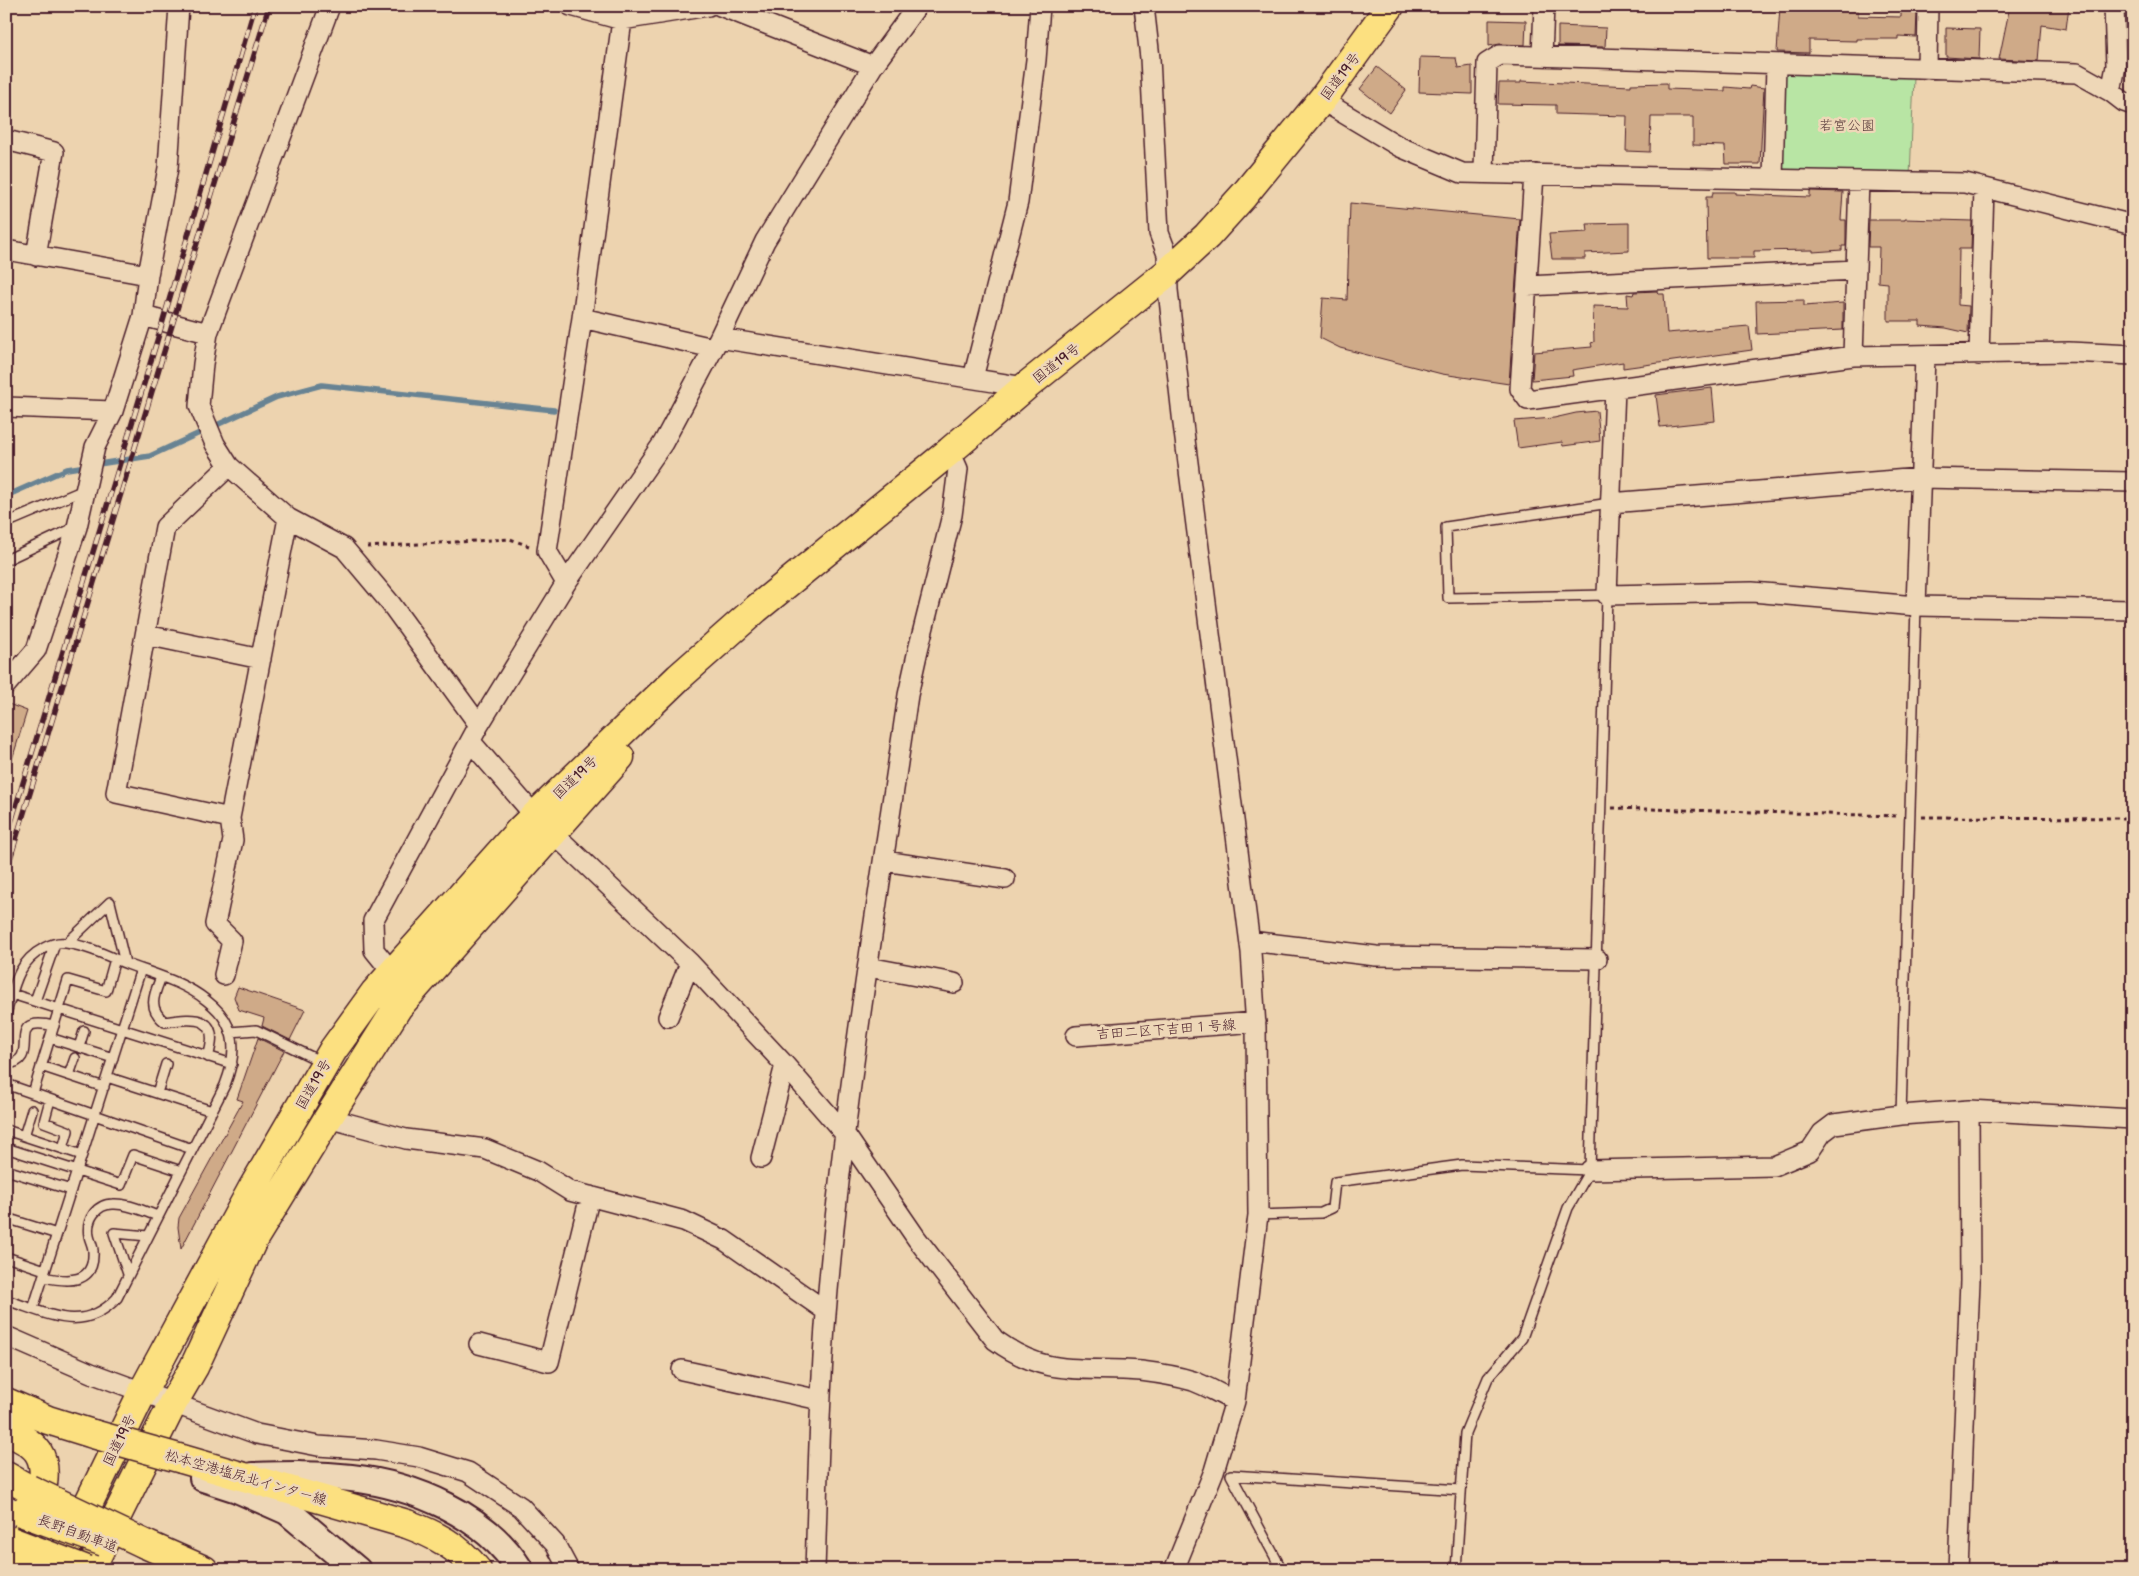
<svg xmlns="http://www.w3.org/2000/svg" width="2139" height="1576" font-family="'Balsamiq Sans','Klee One',sans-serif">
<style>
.green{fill:#b8e5a4;stroke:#818268}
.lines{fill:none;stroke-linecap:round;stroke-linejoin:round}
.stream{stroke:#678393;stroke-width:5.5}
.building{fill:#cfaa88;stroke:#4a1f2b}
.lane-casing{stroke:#4a1f2b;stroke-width:12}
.street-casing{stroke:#4a1f2b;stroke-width:22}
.secondary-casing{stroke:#4a1f2b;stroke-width:30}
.primary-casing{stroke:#4a1f2b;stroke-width:31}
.highway-casing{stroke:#4a1f2b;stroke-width:31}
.path{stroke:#4a1f2b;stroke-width:3;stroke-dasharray:4 4;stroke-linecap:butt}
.lane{stroke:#eed7b7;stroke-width:9}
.street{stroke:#eed7b7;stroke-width:19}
.secondary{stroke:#eed7b7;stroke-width:26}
.primary{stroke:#fce080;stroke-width:28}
.highway{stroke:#fce080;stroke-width:28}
.rail-casing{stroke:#4a1f2b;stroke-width:5.5}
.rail{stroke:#eed7b7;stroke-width:4;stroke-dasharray:11;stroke-linecap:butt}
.primary-bridge-casing{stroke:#4a1f2b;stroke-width:31;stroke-linecap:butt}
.highway-bridge-casing{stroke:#4a1f2b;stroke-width:31;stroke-linecap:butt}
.primary-bridge{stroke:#fce080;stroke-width:28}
.highway-bridge{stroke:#fce080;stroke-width:28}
.labels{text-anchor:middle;stroke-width:5;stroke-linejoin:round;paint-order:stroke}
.street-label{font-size:14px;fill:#4a1f2b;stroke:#eed7b7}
.park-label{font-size:14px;fill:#5a3d3d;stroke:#eed7b7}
</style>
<rect width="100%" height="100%" fill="#edd3af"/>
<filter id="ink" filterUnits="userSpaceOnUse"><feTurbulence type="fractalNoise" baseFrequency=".02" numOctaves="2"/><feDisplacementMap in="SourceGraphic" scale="10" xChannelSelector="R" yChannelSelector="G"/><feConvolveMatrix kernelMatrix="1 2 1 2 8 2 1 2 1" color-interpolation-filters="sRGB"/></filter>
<g filter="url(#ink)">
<path class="green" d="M1783,73L1914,77L1910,177L1779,175Z"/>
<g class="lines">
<path class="stream" d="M6,496L67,469L150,456L277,397L322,385L554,410"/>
</g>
<path class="building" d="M1780,6L1858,10V16L1901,17V12L1917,13L1916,37L1898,36V39H1857V41L1809,40V53L1777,52Z
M2010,6H2069L2066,29L2042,25L2039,61L1999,59Z
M1489,20L1526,21L1525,45L1500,44L1489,46Z
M1558,26L1606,28L1605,47L1558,46Z
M1946,28L1980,29L1979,59L1946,57Z
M1420,57L1456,58L1458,68L1472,66V94L1419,92Z
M1377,67L1406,90L1390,113L1360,89Z
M1521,81L1631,86V84L1667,83V89L1725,91V87L1749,89L1750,86L1764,88L1760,164H1726L1725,146L1693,145V117H1651L1650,152L1626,151L1627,116L1556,114V105L1498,104L1499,83H1521Z
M1810,191L1843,192L1841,220H1846V246H1842V250L1813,252V250L1754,251V258H1707L1706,197H1712L1713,192H1735V194L1810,197Z
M1350,203L1520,219L1509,384L1442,374L1340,348L1320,338L1323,298L1347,300Z
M1905,219L1972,221L1971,249H1959L1958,305L1969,306L1968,333L1946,328L1920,326V321H1888V283L1878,282L1879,247H1868L1869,220H1905Z
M1629,223V251L1585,253V259H1552L1549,234L1588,232L1587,224Z
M1657,291L1658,294H1664L1667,333L1749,326L1752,350L1623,368V362L1572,370L1573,376L1532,380L1534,352L1592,347L1591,343L1594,342L1593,306L1628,307L1627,294L1633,295L1634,292Z
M1804,300V306L1843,303V330L1757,334L1756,301Z
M1712,388L1715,421L1660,427L1656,395Z
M1597,411L1600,441L1563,446L1562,442L1518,448L1514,421L1554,418L1576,413Z
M6,703L27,711L10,766L6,765Z
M238,987L305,1010L290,1040L262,1026L264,1018L239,1010L234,997Z
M258,1038L284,1051L181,1249L178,1227L179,1218L243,1101L237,1099Z"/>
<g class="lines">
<defs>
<path id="lane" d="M6,523L84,490
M6,560L76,527
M67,943L110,902L125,963
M161,977C154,995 147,1008 165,1022C196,1017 221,1016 208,1057
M12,994L232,1064
M35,1001L55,944
M6,1014C14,987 17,962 44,948C51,944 59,942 66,943C88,946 108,956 127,964C153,974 184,982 206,1000C215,1007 224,1016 228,1026C237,1044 232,1067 225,1085L117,1298C82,1335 48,1313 6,1300
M230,1032L256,1030L322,1062
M50,1038L113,1058
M79,1047L84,1031
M6,1064C45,1062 0,1013 54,1026
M41,1066L104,1087
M69,1075L75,1058
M107,1077L212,1111
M6,1084L192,1149
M33,1093L68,980L106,991L115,959
M157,1093L166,1064
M50,1100L44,1122L68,1131L63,1148
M1901,1115L1916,606
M6,1130L82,1155
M24,1136L32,1110
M6,1148L121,1185L133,1155L181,1171
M6,1170L71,1190
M1258,1215L1321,1213L1332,1208L1335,1182L1462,1165L1590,1170
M6,1218L57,1234
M6,1257L45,1270
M128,1274L114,1233L148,1236
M43,1277C67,1282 95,1285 93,1251C93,1246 90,1241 89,1236C86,1220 96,1204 113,1204C128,1203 145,1212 158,1216
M33,1309L141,969
M1231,1475L1461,1490
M1231,1475L1282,1570
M1456,1570L1465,1433L1488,1378L1522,1338L1568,1208L1590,1170L1607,595L1448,598L1446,527L1610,503"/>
<path id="street" d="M330,6L208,333L203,364L199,406L215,444L229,466L288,518L344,548L391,604L479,725
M571,6L622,20L708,6
M720,6L873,66
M1144,6L1150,58L1159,233L1167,254L1168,290L1183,424L1251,952L1256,1027L1258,1215L1235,1401L1214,1471L1174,1570
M1542,56L1544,6
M1927,69L1928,6
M2111,92L2116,66L2114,6
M1324,97L1333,107L1400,147L1462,173L1965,183L2133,225
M6,140L54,152L36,256
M1484,172L1487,63L1500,55L2077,73L2111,92L2124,102L2133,105
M1534,174L1520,389L1528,400L1853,356L2069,352L2133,355
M1773,179L1776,65
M6,250L148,275
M1527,286L1856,270
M143,316L208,333
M582,318L713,348
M719,338L1025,387
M1979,355L1984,188
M1853,356L1859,181
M973,378L1018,202L1036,60L1040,6
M1615,388L1607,595L1752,592L1916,606L2133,610
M6,407L113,411
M229,466L165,527L116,793L230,818
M1610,503L1920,478L2133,482
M566,583L547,551L582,318L622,20
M1916,606L1925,356
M146,635L261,659
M6,685L36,650L77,527L95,447L113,411L143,316L148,275L168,168L179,6
M471,742L535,816L690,963L785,1065L845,1134L917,1239L995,1340C1049,1379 1081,1366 1141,1371C1157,1373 1177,1376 1193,1381C1207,1386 1221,1395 1235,1401
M884,861L1005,879
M1250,941L1376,956L1597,959
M868,967L954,983
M224,975L232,941L215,924L233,840L230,818L288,518
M400,982L374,950L373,921L479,725L566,583L663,443L719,338L765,241L873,66L917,6
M668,1017L690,963
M1076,1036L1256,1022
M328,1118L406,1139L485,1149L538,1171L570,1191L684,1221L724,1240L826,1311
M761,1158L785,1065
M1590,1170L1774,1166L1810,1151L1822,1133L1834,1124L1901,1115L1969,1110
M6,1336L91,1373L257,1434L318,1446L376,1450L419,1457L468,1472L521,1507L555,1544L569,1570
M479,1344L549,1362L590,1196
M682,1370L820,1400
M815,1570C818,1484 819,1399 826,1314C843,1106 878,901 908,695L918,650L952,515L958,469L950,451
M1958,1570L1970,1281L1969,1110L2133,1119"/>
<path id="secondary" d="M253,1476C286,1475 319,1474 351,1478C414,1485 486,1515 520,1570
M203,1478L237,1489L287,1511L357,1570"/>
<path id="primary" d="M6,1402L48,1420L93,1434
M6,1431C18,1436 31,1442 38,1452C57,1481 24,1538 12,1566
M182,1459L407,1524C434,1534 458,1546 477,1570"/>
<path id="highway" d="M6,1476L29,1489
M145,1544L204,1570
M56,1570L143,1391L252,1189L333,1050L375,992L520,830L679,677L756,609L950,451L1025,387L1167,273L1207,236L1244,195L1324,97L1390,6
M90,1570L173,1403L194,1367L253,1240L328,1118L398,1007L620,757"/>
</defs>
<use href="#lane" class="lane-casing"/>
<use href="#street" class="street-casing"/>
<use href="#secondary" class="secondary-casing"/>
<use href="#primary" class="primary-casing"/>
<use href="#highway" class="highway-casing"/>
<path class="path" d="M367,547L510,539L529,546
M1612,808L1898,816
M1922,817L2133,818
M120,1570L121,1567"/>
<use href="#lane" class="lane"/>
<use href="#street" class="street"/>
<use href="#secondary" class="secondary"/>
<use href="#primary" class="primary"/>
<use href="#highway" class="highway"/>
<defs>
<path id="rail" d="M6,839L163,321L255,6
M6,872L269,6"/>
</defs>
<use href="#rail" class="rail-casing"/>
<use href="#rail" class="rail"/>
<defs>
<path id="primary-bridge" d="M93,1434L182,1459"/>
<path id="highway-bridge" d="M29,1489L145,1544
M21,1512L104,1542
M11,1541L87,1570
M6,1563L27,1570"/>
</defs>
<use href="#primary-bridge" class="primary-bridge-casing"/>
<use href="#highway-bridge" class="highway-bridge-casing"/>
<use href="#primary-bridge" class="primary-bridge"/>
<use href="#highway-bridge" class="highway-bridge"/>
</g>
</g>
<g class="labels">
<g class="street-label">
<text transform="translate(1340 76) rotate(-53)" y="5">国道19号</text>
<text transform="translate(1056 363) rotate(-38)" y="5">国道19号</text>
<text transform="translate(575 777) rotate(-44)" y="5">国道19号</text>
<text transform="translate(1166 1029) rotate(-4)" y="5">吉田二区下吉田１号線</text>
<text transform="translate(313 1084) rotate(-60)" y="5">国道19号</text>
<text transform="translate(119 1440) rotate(-64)" y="5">国道19号</text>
<text transform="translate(246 1477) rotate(16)" y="5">松本空港塩尻北インター線</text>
<text transform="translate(78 1533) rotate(20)" y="5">長野自動車道</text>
</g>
<g class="park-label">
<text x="1847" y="130">若宮公園</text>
</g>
</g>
<rect width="2139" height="1576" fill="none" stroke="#eed7b7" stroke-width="25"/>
<rect x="12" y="12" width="2114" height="1551" fill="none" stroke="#4a1f2b" stroke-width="2" filter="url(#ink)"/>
</svg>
